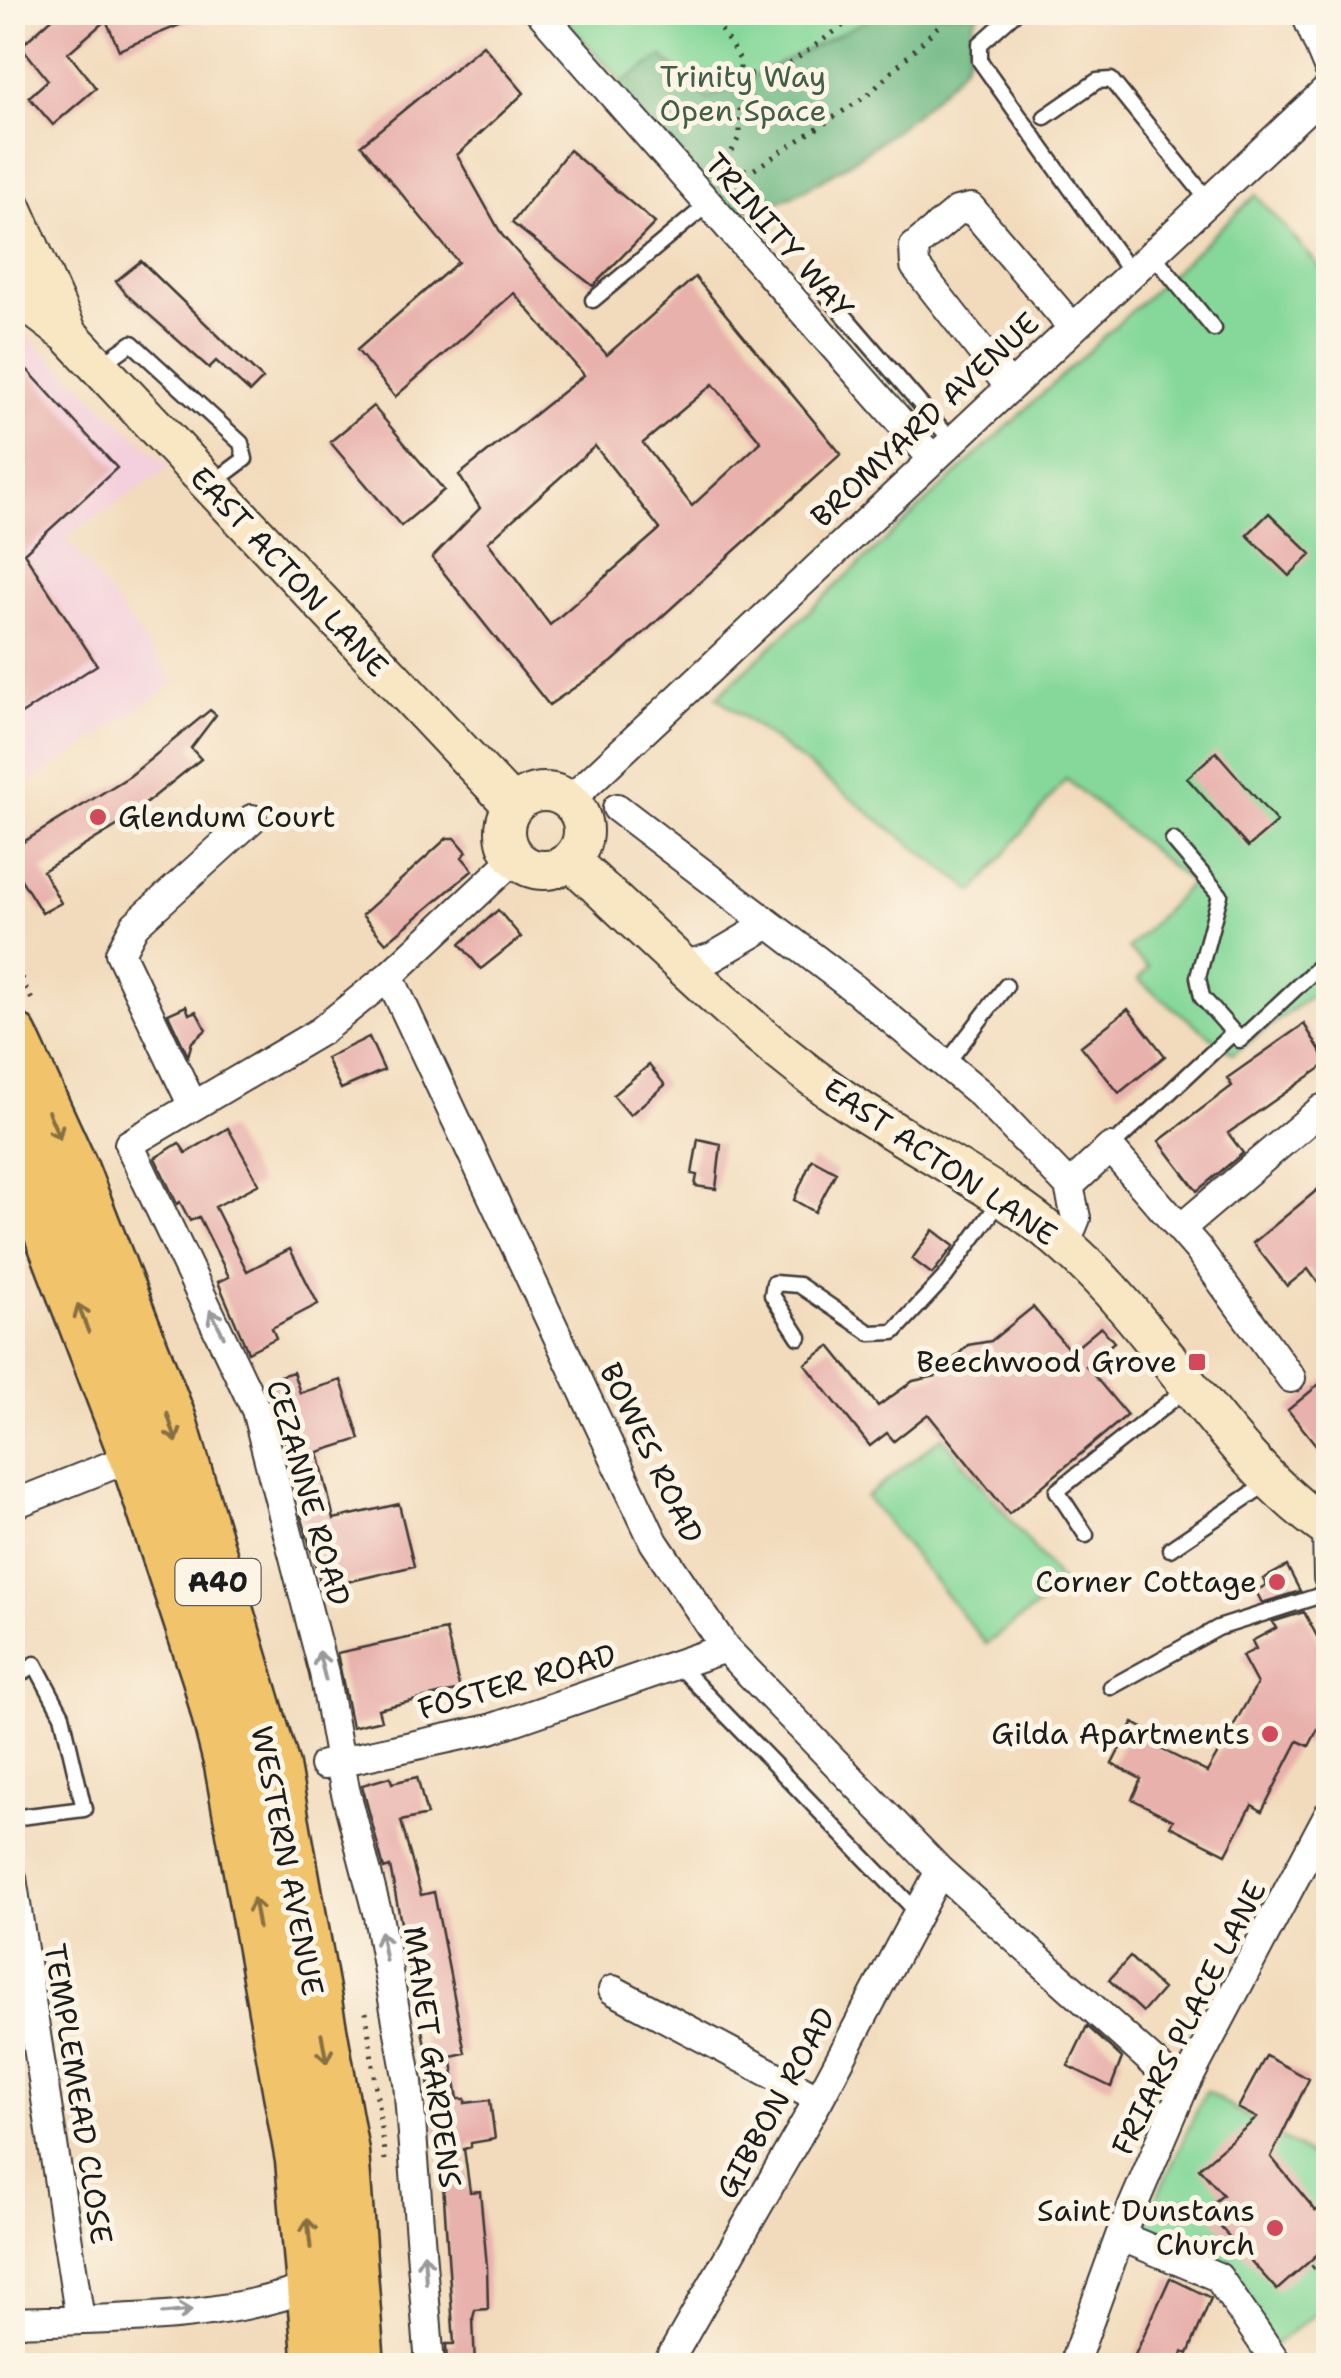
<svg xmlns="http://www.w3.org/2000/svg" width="1341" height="2378" font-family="'Shantell Sans',sans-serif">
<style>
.built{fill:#f4cfdd}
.green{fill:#85d89a;stroke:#507a5b;stroke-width:2.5}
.forest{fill:#6cb882;stroke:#446a4f;stroke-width:2.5}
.building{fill:#e8b1ac;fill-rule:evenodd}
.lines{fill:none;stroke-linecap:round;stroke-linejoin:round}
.lane-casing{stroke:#3c3934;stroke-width:19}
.street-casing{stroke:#3c3934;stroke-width:32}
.secondary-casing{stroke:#3c3934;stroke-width:42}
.highway-casing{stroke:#3c3934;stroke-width:55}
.path{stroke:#3c3934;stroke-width:5;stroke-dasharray:2.5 8;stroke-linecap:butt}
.lane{stroke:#fff;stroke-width:14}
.street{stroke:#fff;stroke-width:28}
.secondary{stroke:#f9e7c3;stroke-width:38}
.highway{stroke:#f1c36a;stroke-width:50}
.oneway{stroke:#867043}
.oneway2{stroke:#999}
.poi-dot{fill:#d1495b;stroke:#fcf5e5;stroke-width:4}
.labels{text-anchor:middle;stroke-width:10;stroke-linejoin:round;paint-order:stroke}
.shield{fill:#fcf5e5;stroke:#5f5d58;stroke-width:2.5}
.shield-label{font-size:28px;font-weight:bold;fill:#1c1c1c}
.park-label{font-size:30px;fill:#415e48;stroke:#fcf5e5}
.street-label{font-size:30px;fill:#1c1c1c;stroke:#fcf5e5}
.poi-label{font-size:30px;fill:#1c1c1c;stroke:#fcf5e5;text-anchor:end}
</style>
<rect width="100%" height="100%" fill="#fcf5e5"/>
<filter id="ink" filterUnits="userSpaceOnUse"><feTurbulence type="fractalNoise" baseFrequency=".01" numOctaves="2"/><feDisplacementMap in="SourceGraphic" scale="20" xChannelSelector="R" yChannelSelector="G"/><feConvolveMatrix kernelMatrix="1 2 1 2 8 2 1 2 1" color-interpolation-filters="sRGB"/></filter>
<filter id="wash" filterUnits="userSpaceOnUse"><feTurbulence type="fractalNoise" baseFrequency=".0048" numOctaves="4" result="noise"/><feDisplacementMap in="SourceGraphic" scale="40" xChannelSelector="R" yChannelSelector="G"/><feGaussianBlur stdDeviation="2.25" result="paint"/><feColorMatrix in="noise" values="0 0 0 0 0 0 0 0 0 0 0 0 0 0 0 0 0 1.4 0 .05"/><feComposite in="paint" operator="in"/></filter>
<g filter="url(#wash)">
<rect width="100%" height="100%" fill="#f2dbbc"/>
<path class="built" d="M12,323L170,467L66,537L175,683L13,795Z"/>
<path class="green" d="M559,13H948L739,209Z
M1256,195L1328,276V992L1321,988L1233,1054L1138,980L1148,968L1128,949L1191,883L1066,779L974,892L717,697Z
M942,1437L1065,1586L986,1644L866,1497Z
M1206,2091L1328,2167V2304L1274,2345L1221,2270L1138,2237Z"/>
<path class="forest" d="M881,13H979C966,28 975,48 965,63C931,111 820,190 764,207C752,210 738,211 726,212L614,88L662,56L708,99Z"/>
<g id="blocks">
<path class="building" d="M59,12H209V13L119,50L106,20L68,53L96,88L53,125L29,97L48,80L21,46Z
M483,45L524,93L457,155L502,235L607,355L695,277L841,454L612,662L549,705L432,558L480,508L459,475L584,375L514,293L395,397L357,350L458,262L361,145ZM713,384L761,442L692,506L643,443ZM595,446L660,529L550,625L488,542Z
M569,150L655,223L593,286L512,223Z
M141,261L263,379L250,392L216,361L209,368L127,295L116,281Z
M12,353L117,468L24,553L97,665L12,720V469L25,459L12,445Z
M373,406L444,490L401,526L330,442Z
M1269,513L1311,554L1289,576L1247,535Z
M210,710L216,715L191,748L201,759L120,824L43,871L61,903L42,913L12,865V849L130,776Z
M1216,752L1277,822L1248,847L1187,778Z
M447,838H455L467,852L462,857L473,870L386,943L362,915Z
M498,910L521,937L481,969L460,944Z
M186,1006L189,1014L196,1011L206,1030L192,1042L188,1056L168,1014Z
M1128,1009L1165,1056L1119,1093L1081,1046Z
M1304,1024L1328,1063L1228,1133L1243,1153L1197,1191L1159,1141L1232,1086L1227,1078Z
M369,1037L384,1070L341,1089L326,1058Z
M649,1065L665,1085L630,1115L613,1095Z
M228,1128L259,1184L215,1207L247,1271L290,1249L318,1304L272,1328L276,1338L248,1352L218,1282L229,1277L199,1217L190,1221L180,1202L177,1204L155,1158L179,1143L186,1153Z
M698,1139L721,1144L716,1189L695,1186L697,1175L692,1174Z
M812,1159L836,1172L815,1212L794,1200Z
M1328,1181V1297L1308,1269L1287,1286L1253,1243Z
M933,1230L954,1246L932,1274L912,1259Z
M1033,1307L1071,1352L1101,1327L1114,1342L1086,1366L1127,1415L1009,1514L928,1414L894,1441L887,1433L870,1446L805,1364L830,1346L878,1406L913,1381L936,1376L968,1345L991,1341Z
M293,1372L300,1393L341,1380L360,1439L318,1452L334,1519L399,1504L414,1566L322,1588L301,1515L308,1513L266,1380Z
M1328,1377V1460L1288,1410Z
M1287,1566L1300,1591L1262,1603L1256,1591L1266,1585L1263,1579Z
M1304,1612L1320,1642L1328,1638V1730L1320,1725L1309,1746L1298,1741L1262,1811L1252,1805L1226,1854L1170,1826L1173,1820L1132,1799L1141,1779L1112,1764L1133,1723L1163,1739L1159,1748L1207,1772L1257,1684L1242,1656L1256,1649L1252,1641L1276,1628L1272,1622Z
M446,1630L460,1690L378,1709L381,1720L352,1727L337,1653Z
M390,1777L392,1783L417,1777L427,1815L401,1821L421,1895L434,1892L465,2053L451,2056L458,2099H465V2103L490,2100L495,2139L471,2143V2147L464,2149L470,2192L480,2191L487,2266L488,2309L475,2310L473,2318L475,2366H447L446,2344H454L442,2169L428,2082L432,2081L390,1867L384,1869L362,1785Z
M1130,1957L1163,1989L1143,2012L1109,1980Z
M1087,2026L1122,2058L1111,2087L1068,2066Z
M1266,2056L1309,2079L1271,2157L1316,2211L1328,2202V2245L1277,2290L1205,2210L1223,2195L1199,2168L1257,2118L1238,2108Z
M1170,2278L1211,2298L1188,2354L1183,2352L1178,2366H1130Z"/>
</g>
</g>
<g filter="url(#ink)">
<use href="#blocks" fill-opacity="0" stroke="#3c3934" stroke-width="2.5"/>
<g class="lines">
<defs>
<path id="lane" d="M1016,12L980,44V61L1130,272
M12,89V107
M1045,117L1097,81L1111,80L1208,200
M1152,253L1214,329
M813,279L951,440
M593,300L708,204
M99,366L132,343L241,443L245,459L214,482
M1173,840L1220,895L1198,977L1202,997L1240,1040L1328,958
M946,1064L1006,986
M1110,1148L1233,1033
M799,1337L772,1295L774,1283L799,1285L870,1333L894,1332L946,1276L1001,1200
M1086,1535L1057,1491L1186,1389
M1170,1549L1269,1482
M679,1666L917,1912
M12,1680L35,1664L62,1715L84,1809L12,1818
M1111,1687L1218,1628L1328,1593"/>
<path id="street" d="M540,12L931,457
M1305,12L1328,67
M1009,386L915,266L914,247L957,211L971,208L1072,327
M569,801L1328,89
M617,808L856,990L981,1094L1069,1186L1076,1218L1065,1245
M686,965L713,957L769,924
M389,976L654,1542L725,1648L940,1871L1183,2089
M192,1104L120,953L135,925L252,819
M1069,1186L1110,1148L1198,1249L1291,1378
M1181,1228L1322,1109
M12,1505L135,1456
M1327,1528L1328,1578
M324,1765L490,1729L725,1648
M12,1878L80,2320
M613,1990L819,2099
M1120,2236L1218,2277L1279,2366
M12,2322C111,2319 222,2321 315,2285
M430,2366L408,2082L378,1916L345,1789L324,1673L256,1410L129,1144L321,1031L389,976L516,857
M666,2366L819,2099L940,1871
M1073,2366L1120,2236L1183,2089L1328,1815"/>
<path id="secondary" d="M12,207L66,329
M12,292L68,334L513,806
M505 831a39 39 0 1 1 78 0a39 39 0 1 1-78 0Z
M570,860C653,936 734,1020 826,1087C904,1144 993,1181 1066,1246C1163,1331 1222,1455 1328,1529"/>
<path id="highway" d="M12,1037L73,1170L171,1421L274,1767L343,2152L359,2366
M12,1135L135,1456L208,1678L230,1765L301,2160L319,2366"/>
</defs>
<use href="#lane" class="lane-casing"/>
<use href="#street" class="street-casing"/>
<use href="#secondary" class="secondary-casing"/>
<use href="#highway" class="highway-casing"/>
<path class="path" d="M710,12L740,60V135L723,169
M740,75L778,72L862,12
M723,169L753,170L868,95L953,12
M12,959L35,1006
M366,2012L385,2160
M1312,2268L1328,2254"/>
<use href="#lane" class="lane"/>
<use href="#street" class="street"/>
<use href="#secondary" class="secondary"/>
<use href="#highway" class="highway"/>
</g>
<defs><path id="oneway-shaft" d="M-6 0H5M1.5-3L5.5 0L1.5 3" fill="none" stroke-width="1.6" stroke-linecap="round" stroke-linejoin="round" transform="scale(2.5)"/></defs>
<g class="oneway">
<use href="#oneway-shaft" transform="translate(54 1125) rotate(67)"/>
<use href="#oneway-shaft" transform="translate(83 1318) rotate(-111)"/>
<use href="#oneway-shaft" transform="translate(172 1428) rotate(72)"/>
<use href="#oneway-shaft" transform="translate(256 1913) rotate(-100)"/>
<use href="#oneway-shaft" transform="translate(324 2048) rotate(80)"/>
<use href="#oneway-shaft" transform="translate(309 2233) rotate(-96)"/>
</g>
<g class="oneway2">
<use href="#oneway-shaft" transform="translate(217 1323) rotate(-117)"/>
<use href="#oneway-shaft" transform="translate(322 1666) rotate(-104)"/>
<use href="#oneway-shaft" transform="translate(383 1946) rotate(-100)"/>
<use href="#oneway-shaft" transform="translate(425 2268) rotate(-94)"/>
<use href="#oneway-shaft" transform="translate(177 2312) rotate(-6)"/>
</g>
</g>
<g class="poi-dot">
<circle cx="98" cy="817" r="10"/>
<rect x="1187" y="1352" width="20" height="20" rx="5"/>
<circle cx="1277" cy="1582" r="10"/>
<circle cx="1270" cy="1734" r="10"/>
<circle cx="1275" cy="2228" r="10"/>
</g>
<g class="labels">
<rect class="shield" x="175.5" y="1559" width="85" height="46" rx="8"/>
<g class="shield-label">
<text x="218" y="1592">A40</text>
</g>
<g class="park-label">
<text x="743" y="87">Trinity Way<tspan x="743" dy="34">Open Space</tspan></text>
</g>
<g class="street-label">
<text transform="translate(779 236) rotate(49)" y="10">TRINITY WAY</text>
<text transform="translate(925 420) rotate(-43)" y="10">BROMYARD AVENUE</text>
<text transform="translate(289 572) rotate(47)" y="10">EAST ACTON LANE</text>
<text transform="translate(940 1162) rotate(34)" y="10">EAST ACTON LANE</text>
<text transform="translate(651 1453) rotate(64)" y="10">BOWES ROAD</text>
<text transform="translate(308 1493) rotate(74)" y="10">CEZANNE ROAD</text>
<text transform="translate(517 1682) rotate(-16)" y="10">FOSTER ROAD</text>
<text transform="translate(287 1861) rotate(79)" y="10">WESTERN AVENUE</text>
<text transform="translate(1189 2018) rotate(-63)" y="10">FRIARS PLACE LANE</text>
<text transform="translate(432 2057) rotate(82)" y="10">MANET GARDENS</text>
<text transform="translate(78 2094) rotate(81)" y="10">TEMPLEMEAD CLOSE</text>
<text transform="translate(776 2103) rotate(-61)" y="10">GIBBON ROAD</text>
</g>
<g class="poi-label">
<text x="118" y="827" text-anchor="start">Glendum Court</text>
<text x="1177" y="1372">Beechwood Grove</text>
<text x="1257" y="1592">Corner Cottage</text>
<text x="1250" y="1744">Gilda Apartments</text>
<text x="1255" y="2221">Saint Dunstans<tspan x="1255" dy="34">Church</tspan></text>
</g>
</g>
<rect width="1341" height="2378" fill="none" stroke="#fcf5e5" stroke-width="50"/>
</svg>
